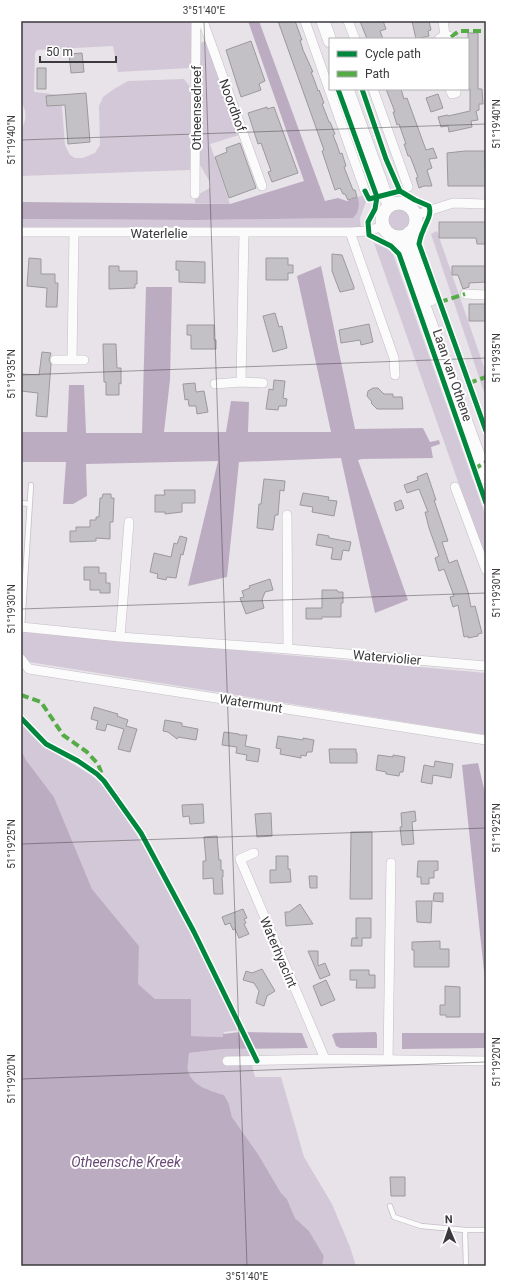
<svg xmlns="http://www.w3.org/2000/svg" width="507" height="1287" font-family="Roboto,sans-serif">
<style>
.green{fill:#d3c8d7}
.water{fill:#bcacc2}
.building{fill:#c4c1c6;stroke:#9c999d}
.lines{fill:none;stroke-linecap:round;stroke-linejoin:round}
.lane-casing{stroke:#c3bfc4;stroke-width:6}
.street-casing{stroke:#c3bfc4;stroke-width:10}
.secondary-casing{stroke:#c3bfc4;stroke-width:14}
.lane{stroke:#fbfbfc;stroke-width:4.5}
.street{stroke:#fbfbfc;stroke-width:9}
.secondary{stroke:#fbfbfc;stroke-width:13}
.quiet{stroke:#55ac46;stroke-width:4;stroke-dasharray:8 4;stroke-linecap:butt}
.cycleway-casing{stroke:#fff;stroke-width:8}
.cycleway{stroke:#00873e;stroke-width:5}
.ticks{fill:none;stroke:#3b393c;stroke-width:1;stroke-opacity:0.45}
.labels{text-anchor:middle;stroke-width:4;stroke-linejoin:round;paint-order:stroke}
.street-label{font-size:13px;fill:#3b393c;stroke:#fff}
.water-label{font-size:14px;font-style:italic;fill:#694975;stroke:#fff}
.neatline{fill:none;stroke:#3b393c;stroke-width:1.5}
.ticks-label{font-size:10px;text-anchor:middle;fill:#3b393c}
</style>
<rect width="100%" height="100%" fill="#e7e3e9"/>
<path class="green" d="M21,21H192L191,62L189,68L118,72L113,46L37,50L35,53L34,92L61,95L65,145L70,155L75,158H83L95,153L100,145L99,106L103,97L114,89L128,81L184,79L191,88L190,170L21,176V129C27,121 27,110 21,102Z
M205,41L210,49L239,135L210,144L230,204L195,203V196L210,188V182L200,165L197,155L201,43Z
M401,193L422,206L423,208C414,208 404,200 397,194Z
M365,195L367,199L360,218L361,228L21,229V219L197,220L353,218C359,213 360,204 358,197Z
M386 219a13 13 0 1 1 26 0a13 13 0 1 1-26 0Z
M437,231L486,373V398L431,234Z
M374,243L386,248L393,254L474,483L486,517V561Z
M24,631L486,673V735L29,662L21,651V634Z
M21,719L53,752L91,775L106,788L149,854L195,939L241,1030L224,1032L223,1037L191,1036V999H155L137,984L139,946L92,889L54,797L26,760L21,750Z
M248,1048L254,1059H224V1065H252L255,1077H281L304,1157L332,1204L350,1247L356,1266H322L324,1256L309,1231L295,1218L287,1199L281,1193L258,1154L232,1117L229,1104L224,1095C211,1091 192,1086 188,1072C187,1066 189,1058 189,1053L223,1049Z"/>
<path class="water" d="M248,21H259L325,201L338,198L347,201L358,197C360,204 359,213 353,218L197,220L21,219V202L230,204L304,181Z
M321,266L355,429L423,428L430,442L439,440L440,444L431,447L433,458L362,459L358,460L408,600L375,613L341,458L239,462L227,577L188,586L218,461L86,464L87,496L73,504H63L66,462H21V432H67L69,385H84L86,433H142L146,287H172L170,380L164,432H226L231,401L249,402L248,432H331L297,276Z
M21,750L26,760L54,797L92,889L139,946L138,984L155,999H191V1036L223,1037V1034L240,1032L302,1033L308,1048L223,1049L189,1053C189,1058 187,1066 188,1071C192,1086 211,1091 224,1095L229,1104L232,1117L258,1154L281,1193L287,1199L295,1218L309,1231L324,1256L322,1266H21Z
M478,763L486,797V990L462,765Z
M376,1032L377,1035V1048H340L336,1046L332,1035L335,1033Z
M402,1033H486V1048L402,1049Z"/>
<path class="building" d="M278,21H295L302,40H300L303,50L313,72H311L315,82L318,91L319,90L324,103L322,104L326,114L329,122H330L335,134L333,135L337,145L340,154L342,153L346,166L344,167L353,190H355L357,197L348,200L345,194H343L340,188L335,190L322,151L324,150Z
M360,21H383L386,29L380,31L383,39H367Z
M412,21H429L431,30L428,31L429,36L416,39Z
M468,33H478V89H482L483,104H479V110L476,111L478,120L471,121L472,127L449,132L448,126L441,127L438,117L448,115V116L470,111V89H468Z
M251,41L265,81L259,84L261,90L241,97L226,50Z
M82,53L84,72L71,73L69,54Z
M37,68H46V89H37Z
M386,89H401L404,99L407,98L426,150L433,148L437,158L429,159L432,168L427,170L432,186H424L419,188L416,178L418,177L410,156H408L404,144H406L399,124L397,125L393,112H395Z
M86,93L90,142L68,144L65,105L47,106L46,96Z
M438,94L443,108L431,112L426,98Z
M267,107V109L274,107L298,173L272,182L268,172L271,171L261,143L258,144L248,113Z
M240,143L256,188L229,198L215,157L227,152L226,148Z
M465,151H485L486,186H448L447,153Z
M439,222H486V244H477L476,238H439Z
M332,254L342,255L354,287V289L340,292L332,271Z
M29,258L41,259V274H55V283H58L57,307H46L47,288L27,286Z
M266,258H288V265H293V273H288V280H266Z
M176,261L205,262V283L179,282V270H176Z
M109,266H119V271H137V284H135V288L109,289Z
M452,266H486V282L469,283V287L463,289L458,275H452Z
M469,304H486V321H469Z
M275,313L279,327L282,326L287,348L273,352L263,316Z
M369,324L373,342L361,345L360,340L341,343L339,330Z
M187,325H214V340H216V349H191V335H187Z
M103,344H116L117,368H121V384L119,383V395H106V382H104Z
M42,352L51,353L49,360L51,364L47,417L36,416L38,393L21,391V374L39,375Z
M274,380L285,381L283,398L287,399L286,406H279L278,410L266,409L269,389L273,390Z
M195,383L196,392L204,391L208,412L197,414L196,406H189L188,399L185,400L183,384Z
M373,388H378L384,394H393V397H402L403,409H377L371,403L372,402L367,396L368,391Z
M427,473L436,500H434L448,541L442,542L449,563L457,560L468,592L471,607L475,606L482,633L478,634V636L468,638V636L464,637L458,605L453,607L450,597L454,596L444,569L439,571L435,558L439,556L429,528L425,512H428L419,489L407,493L404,485L418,480L417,477Z
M264,479L285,481L284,491L280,490L278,515H275L273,530L257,528L259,504H261Z
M164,490H195V503H182V512L165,514V512H155V495H165Z
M303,493L329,497L328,500L337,501L334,516L312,512L313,507L300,505Z
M103,494H111V498H114L113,522H110V539L96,538V541L70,542V531H76V527H90V520H96V517H99L100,498H102Z
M401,500L404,508L396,511L394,503Z
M318,534L329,536V538L351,542L349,551L343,550L341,560L331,559L333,548L316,545Z
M180,536L187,538L183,555L181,554L176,578L167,577L166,580L157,578L158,574L150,572L154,553L171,557L174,543L177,544Z
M84,567H99V573H106V583H110V593H100V590H90V580H84Z
M270,579L273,590L265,592L262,600L264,608L246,614L240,598L244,597L242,591L250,588L249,586Z
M322,590H337L338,592H343V603H341V617H322V619H306V608H322Z
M94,707L118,714L117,716L128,720L126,726L137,729L130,752L118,749L124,729L107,724L105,731L96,729L98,721L91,719Z
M165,720L182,723V726L198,729L196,740L178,737L177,739L168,732L163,731Z
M224,732L239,734V735H247L245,746L260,749L258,762L246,760L247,755L236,753L237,747L222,745Z
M278,736L303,740V738L314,740L312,752H307L306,756L301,755V758L280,754L281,749L276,748Z
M329,749H356V753H357V763H330Z
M378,755L393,757V755L405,757L403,772H400L399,776L386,774V772L376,770Z
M435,761L453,764L451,778L433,775L432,784L421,782L424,765L434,767Z
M203,804L204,823L190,824L189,816L183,817L182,805Z
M415,811L416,821L412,822L414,844L402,845L400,827H402L401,813Z
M271,813L272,836L257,837L255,814Z
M351,832H372V899H350Z
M217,836L219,860H221V870H223V877H222L223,894H214L213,878L203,879V861H206L204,837Z
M276,856H288V869H290L291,882L270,883V870H276Z
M418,861H438V870L434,871V878H429V884H421V877H417Z
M309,876H317V888H310Z
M434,893H443V902L433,901Z
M416,901H432L431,923L417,922Z
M300,904L313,924L286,926L285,912H289Z
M243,909L247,918L244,919L246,923L244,924L249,934L239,938L235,929L233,930L230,923L225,925L222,917Z
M356,918H371V938H362V946H351L352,938H358H356Z
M440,941V949H449V967H414V950H412V942Z
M308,951H318V966L325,963L330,975L320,979Z
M262,969L275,991L267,996L264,1006L256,1003L259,991L254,983L243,980L246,971L252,973Z
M350,970H369V975H375V988H356L357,980H350Z
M326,980L335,1000L321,1006L313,986Z
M445,986L460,987V1017H446V1015H440V1005H445Z
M390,1177H405V1196H391Z"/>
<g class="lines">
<defs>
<path id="lane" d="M21,503L30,504
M22,627L31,485
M390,1206L394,1217L421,1226L465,1230H486
M465,1230L466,1266"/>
<path id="street" d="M305,21L365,191
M348,21L355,39
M443,21L445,35
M204,24L262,186
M439,39L445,35L451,37L453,39
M373,89L408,187
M450,89L452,94L456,93V89
M195,194L196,21
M416,215L453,203L486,204
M21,232H350L368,231L383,226
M350,232L394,358L395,375
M465,294L486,295
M55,360H84
M72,360L74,232
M241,382L244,233
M215,384L241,382L263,383
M455,487L486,570
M287,515L288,649
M21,627L120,637L288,649L486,666
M120,637L129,522
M21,659L29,669L486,740
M254,853L240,859L325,1059
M388,1060L391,863
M227,1061L325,1059L486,1061"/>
<path id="secondary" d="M323,21L330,41
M347,89L389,205
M382 220a17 17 0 1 1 34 0a17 17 0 1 1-34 0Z
M409,233L431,299
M399,237L486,477"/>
</defs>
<use href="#lane" class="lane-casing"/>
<use href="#street" class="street-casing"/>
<use href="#secondary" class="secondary-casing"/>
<use href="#lane" class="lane"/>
<use href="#street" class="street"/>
<use href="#secondary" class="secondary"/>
<path class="quiet" d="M451,37L459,31H486
M440,302L465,294
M469,383L486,377
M474,469L486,462
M21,695L41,702L63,735L87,752L98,764L103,777"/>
<defs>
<path id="cycleway" d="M338,89L377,197
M362,89L386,159L400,191
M365,191L369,199L400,191L415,200L429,206C432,215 426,222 423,231C421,235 420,239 419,244
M377,197L375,209L368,222L369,235L391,246L399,254L486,503
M419,244L486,431
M21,718L46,744L78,761L97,774L104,781L141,833L194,932L257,1061"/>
</defs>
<use href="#cycleway" class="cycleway-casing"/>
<use href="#cycleway" class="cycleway"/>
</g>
<path class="ticks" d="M204,21L247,1266M21,140L486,124M21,375L486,358M21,609L486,593M21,844L486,828M21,1079L486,1062"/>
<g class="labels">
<g class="street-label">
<text transform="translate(233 105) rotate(70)" y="5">Noordhof</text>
<text transform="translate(196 108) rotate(-90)" y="5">Otheensedreef</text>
<text x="159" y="238">Waterlelie</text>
<text transform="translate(453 375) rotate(71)" y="5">Laan van Othene</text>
<text transform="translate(387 657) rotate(5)" y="5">Waterviolier</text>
<text transform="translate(251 703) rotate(9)" y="5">Watermunt</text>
<text transform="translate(279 952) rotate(67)" y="5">Waterhyacint</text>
</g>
<g class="water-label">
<text x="126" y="1167">Otheensche Kreek</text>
</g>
</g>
<rect width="507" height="1287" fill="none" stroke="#ffffff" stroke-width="44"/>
<rect x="329" y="38" width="140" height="52" fill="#ffffff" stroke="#b1b0b1"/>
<rect x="337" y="51" width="20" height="6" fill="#00873e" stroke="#b1b0b1"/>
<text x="365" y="58" font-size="12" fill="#3b393c">Cycle path</text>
<rect x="337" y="71" width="20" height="6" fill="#55ac46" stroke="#b1b0b1"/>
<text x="365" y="78" font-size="12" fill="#3b393c">Path</text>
<g transform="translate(449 1229) rotate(358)" stroke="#ffffff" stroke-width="3" paint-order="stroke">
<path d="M0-3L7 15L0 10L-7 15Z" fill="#3b393c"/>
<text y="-6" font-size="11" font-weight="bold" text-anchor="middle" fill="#3b393c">N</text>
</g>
<path d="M40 56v6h76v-6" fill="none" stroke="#3b393c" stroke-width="2"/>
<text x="46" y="56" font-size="12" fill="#3b393c" stroke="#ffffff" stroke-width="3" paint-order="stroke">50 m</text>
<rect x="22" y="22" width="463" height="1243" class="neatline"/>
<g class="ticks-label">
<text x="204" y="14">3°51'40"E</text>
<text transform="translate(496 124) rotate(-90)" y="4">51°19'40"N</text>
<text transform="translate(11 140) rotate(-90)" y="4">51°19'40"N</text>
<text transform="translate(496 358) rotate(-90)" y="4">51°19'35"N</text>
<text transform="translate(11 374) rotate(-90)" y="4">51°19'35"N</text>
<text transform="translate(496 593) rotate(-90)" y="4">51°19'30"N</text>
<text transform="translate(11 609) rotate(-90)" y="4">51°19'30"N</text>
<text transform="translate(496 828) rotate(-90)" y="4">51°19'25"N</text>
<text transform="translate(11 844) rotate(-90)" y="4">51°19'25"N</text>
<text transform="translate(496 1062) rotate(-90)" y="4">51°19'20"N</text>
<text transform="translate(11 1079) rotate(-90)" y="4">51°19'20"N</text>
<text x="247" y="1280">3°51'40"E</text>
</g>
</svg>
